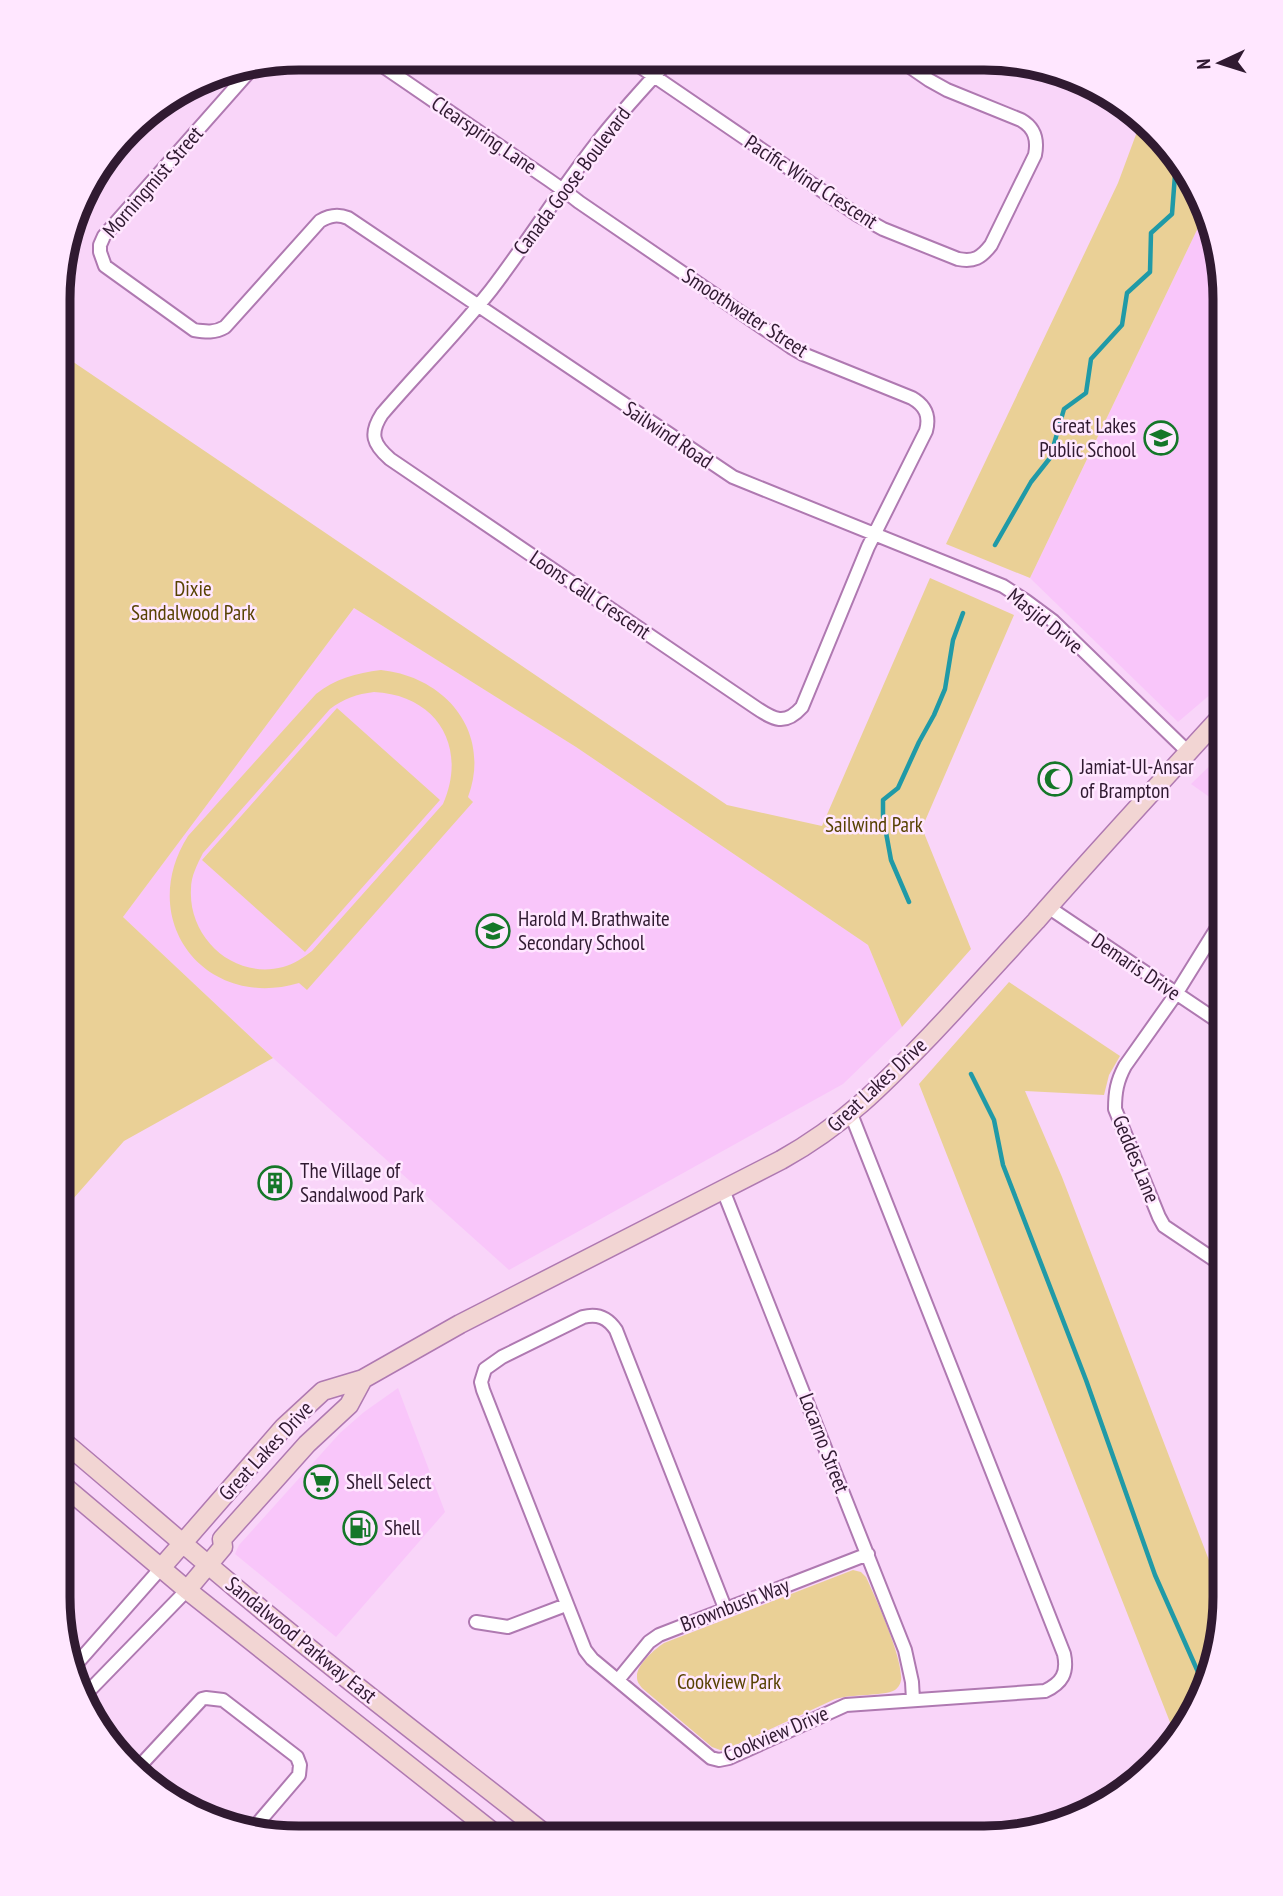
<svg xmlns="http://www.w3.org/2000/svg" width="1283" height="1896" font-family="'PT Sans Narrow',sans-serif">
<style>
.built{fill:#f9c6fa}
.green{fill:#ead096;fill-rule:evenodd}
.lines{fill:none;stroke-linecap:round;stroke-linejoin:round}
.stream{stroke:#209aa7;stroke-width:4.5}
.street-casing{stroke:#af79b1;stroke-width:16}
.secondary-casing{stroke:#af79b1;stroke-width:21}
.street{stroke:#fff;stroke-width:12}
.secondary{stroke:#f2d5d3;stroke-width:18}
.labels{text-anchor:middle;stroke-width:5;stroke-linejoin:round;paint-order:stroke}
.street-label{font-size:21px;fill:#301a31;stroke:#ffe7ff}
.poi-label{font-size:21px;fill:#301a31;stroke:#ffe7ff;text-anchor:start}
.park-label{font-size:21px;fill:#584203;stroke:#ffe7ff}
.rim{fill:none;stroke:#301a31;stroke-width:9}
</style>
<rect width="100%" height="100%" fill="#f9d5f9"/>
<path class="built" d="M1207,209L1225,299V682L1178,722L1030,578Z
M354,608L576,747L868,945L902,1027L843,1084L509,1270L273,1058L123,917Z
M1225,751V808L1191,784Z
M398,1388L445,1512L336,1637L235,1554L239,1545L340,1433L364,1412Z"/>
<path class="green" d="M1141,121L1207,209L1030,578L946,544L1118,183Z
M60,353L727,805L822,826L930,578L1014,615L922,828L971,949L902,1027L868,945L576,747L354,608L123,917L273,1058L124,1141L58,1216Z
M381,670C446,677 492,732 468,797L473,802L307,990L299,983C205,1011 135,920 188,836L316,694C335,679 356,673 381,670ZM374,692C437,695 468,747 443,804L312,951C303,958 294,964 283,967C234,980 188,938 191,889C191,876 197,865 203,853L330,709C343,699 357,694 374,692Z
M337,708L440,800L305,952L202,860Z
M1009,982L1120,1056L1109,1075L1104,1095L1025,1091L1062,1177L1225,1602V1614L1184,1732L1177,1740L919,1084Z
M853,1570L861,1572L866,1577C877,1601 900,1652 901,1676C902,1682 899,1687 895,1690C885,1696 851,1694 835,1699L723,1751L712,1747L642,1688C639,1684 637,1682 637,1677C636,1665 655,1649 664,1643Z"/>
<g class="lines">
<path class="stream" d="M995,545L1031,482L1050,458L1064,409L1086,393L1091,359L1122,325L1127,293L1150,272L1151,233L1172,214L1175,175L1179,170
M909,902L891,860L883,816V800L898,788L919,742L934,715L945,689L953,640L963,613
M971,1074L994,1120L1003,1165L1086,1380L1155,1575L1202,1681"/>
<defs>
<path id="street" d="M371,58L549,180C559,187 569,194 579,202L791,347L803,354L912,398C926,406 930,416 926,431L868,547L802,707C785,726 774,720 755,707L390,459C373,444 369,434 382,414C418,372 457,333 491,290C530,239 563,185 603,135C624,109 647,84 670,59
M629,59L856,214L883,229L958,259C974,262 981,258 991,245L1035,155C1038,140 1035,128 1021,120L947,90L929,80L900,60
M255,65L104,236L100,245V252L105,266L194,330C206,332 215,333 225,327L320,221C330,215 338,214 348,218L733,477L1003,586L1026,601L1053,621L1188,752
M1048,907L1225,1026
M723,1190L905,1650L912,1682L913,1700
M1225,1267L1164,1226L1159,1217L1115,1109C1115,1092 1117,1081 1125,1066L1176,994L1225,915
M725,1608L616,1330C608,1318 598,1313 583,1317L502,1357L485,1369L481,1382L483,1390L585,1650L592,1659L711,1758L719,1760L729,1758L846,1705L1045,1691C1062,1683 1068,1673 1064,1654L851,1114
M476,1622L508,1627L566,1605
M72,1669L161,1568
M618,1680L649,1642L659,1635L868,1554
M82,1698L187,1590
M137,1769L202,1699L206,1698L223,1700L297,1757L300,1765L299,1775L252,1830"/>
<path id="secondary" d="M58,1437C132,1499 203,1562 278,1623C367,1696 459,1766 549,1837
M58,1481L187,1590L499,1837
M161,1568L284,1427L323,1391L363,1379L460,1324L781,1160C844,1125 883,1085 931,1035C967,997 1001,959 1036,921C1098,850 1162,781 1225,712
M187,1590L223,1547L222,1539L307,1444L349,1405L363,1379"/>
</defs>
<use href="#street" class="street-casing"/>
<use href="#secondary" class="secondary-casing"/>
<use href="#street" class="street"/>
<use href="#secondary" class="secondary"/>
</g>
<defs>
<symbol id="school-ring" viewBox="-11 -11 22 22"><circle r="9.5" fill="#ffe7ff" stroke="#157729" stroke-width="1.5"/><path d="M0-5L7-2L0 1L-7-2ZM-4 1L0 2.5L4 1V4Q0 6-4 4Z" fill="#157729"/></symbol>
<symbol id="mosque-ring" viewBox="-11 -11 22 22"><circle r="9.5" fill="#ffe7ff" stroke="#157729" stroke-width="1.5"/><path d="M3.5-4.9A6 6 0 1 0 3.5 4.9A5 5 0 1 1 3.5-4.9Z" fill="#157729"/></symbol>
<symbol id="building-ring" viewBox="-11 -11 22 22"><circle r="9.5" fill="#ffe7ff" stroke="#157729" stroke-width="1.5"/><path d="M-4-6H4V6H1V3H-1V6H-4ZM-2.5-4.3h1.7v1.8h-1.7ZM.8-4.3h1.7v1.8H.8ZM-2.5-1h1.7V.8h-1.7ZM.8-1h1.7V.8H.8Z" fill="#157729"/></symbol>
<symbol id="supermarket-ring" viewBox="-11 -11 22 22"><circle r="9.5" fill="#ffe7ff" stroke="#157729" stroke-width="1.5"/><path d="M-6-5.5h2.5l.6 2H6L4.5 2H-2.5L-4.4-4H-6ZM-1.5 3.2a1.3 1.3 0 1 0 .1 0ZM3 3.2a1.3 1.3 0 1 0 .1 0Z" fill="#157729"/></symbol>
<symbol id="fuel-ring" viewBox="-11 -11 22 22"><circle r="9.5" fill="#ffe7ff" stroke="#157729" stroke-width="1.5"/><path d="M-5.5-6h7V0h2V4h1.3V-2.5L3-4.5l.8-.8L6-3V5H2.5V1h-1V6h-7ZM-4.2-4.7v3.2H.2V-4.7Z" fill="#157729"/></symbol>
</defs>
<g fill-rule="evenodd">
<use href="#school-ring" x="1142" y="419" width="38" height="38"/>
<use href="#mosque-ring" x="1036" y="760" width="38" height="38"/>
<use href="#school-ring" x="474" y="912" width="38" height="38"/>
<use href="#building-ring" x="256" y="1164" width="38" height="38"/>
<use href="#supermarket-ring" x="302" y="1463" width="38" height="38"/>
<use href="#fuel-ring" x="341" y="1509" width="38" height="38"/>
</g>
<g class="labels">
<g class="street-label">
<text transform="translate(484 135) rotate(34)" y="7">Clearspring Lane</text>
<text transform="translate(572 181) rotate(-53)" y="7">Canada Goose Boulevard</text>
<text transform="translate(153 182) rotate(-49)" y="7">Morningmist Street</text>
<text transform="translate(811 182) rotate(33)" y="7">Pacific Wind Crescent</text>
<text transform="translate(745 313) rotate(33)" y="7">Smoothwater Street</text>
<text transform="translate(668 435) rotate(34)" y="7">Sailwind Road</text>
<text transform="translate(590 595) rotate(34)" y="7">Loons Call Crescent</text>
<text transform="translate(1045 621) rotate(39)" y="7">Masjid Drive</text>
<text transform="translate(1136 967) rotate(34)" y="7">Demaris Drive</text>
<text transform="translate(877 1085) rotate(-43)" y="7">Great Lakes Drive</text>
<text transform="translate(1136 1159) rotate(68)" y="7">Geddes Lane</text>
<text transform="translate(824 1443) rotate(69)" y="7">Locarno Street</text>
<text transform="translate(266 1451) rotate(-47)" y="7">Great Lakes Drive</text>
<text transform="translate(735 1605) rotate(-21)" y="7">Brownbush Way</text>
<text transform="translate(301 1640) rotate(39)" y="7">Sandalwood Parkway East</text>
<text transform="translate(776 1734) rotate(-23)" y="7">Cookview Drive</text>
</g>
<g class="poi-label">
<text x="1136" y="433" text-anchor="end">Great Lakes<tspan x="1136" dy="24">Public School</tspan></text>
<text x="1080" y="774">Jamiat-Ul-Ansar<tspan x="1080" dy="24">of Brampton</tspan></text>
<text x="518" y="926">Harold M. Brathwaite<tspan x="518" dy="24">Secondary School</tspan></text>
<text x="300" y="1178">The Village of<tspan x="300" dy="24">Sandalwood Park</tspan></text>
<text x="346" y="1489">Shell Select</text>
<text x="384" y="1535">Shell</text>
</g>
<g class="park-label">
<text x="193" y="596">Dixie<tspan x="193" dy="24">Sandalwood Park</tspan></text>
<text x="874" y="832">Sailwind Park</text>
<text x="729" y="1689">Cookview Park</text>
</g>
</g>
<path d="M0 0H1283V1896H0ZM299 70H984A229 229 0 0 1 1213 299V1597A229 229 0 0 1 984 1826H299A229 229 0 0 1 70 1597V299A229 229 0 0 1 299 70Z" fill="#ffe7ff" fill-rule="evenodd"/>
<path class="rim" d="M299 70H984A229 229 0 0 1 1213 299V1597A229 229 0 0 1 984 1826H299A229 229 0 0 1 70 1597V299A229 229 0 0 1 299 70Z"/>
<g transform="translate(1220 63) rotate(266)" stroke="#ffe7ff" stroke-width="5" paint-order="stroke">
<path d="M0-5L12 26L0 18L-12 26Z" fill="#301a31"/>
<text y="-10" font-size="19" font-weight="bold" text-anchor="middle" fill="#301a31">N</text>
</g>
</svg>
